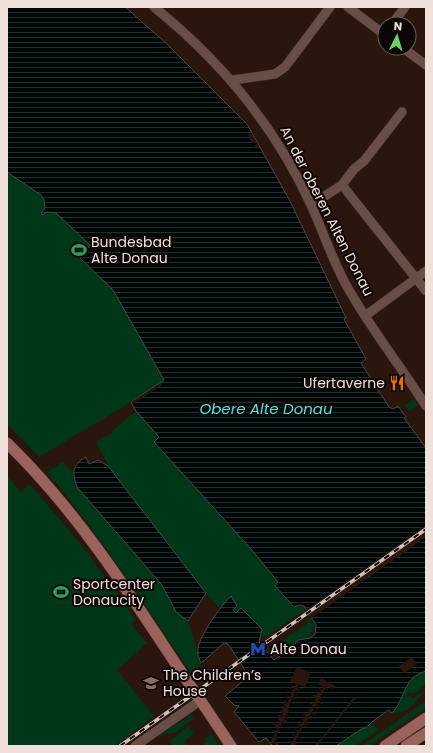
<svg xmlns="http://www.w3.org/2000/svg" width="433" height="753" font-family="Poppins,sans-serif">
<style>
.green{fill:#003718}
.water{fill:url(#water-rules);stroke:#484847}
.pier{fill:#2b160e}
.lines{fill:none;stroke-linecap:round;stroke-linejoin:round}
.minor-casing{stroke:#3f2f2c;stroke-width:10}
.major-casing{stroke:#3f2f2c;stroke-width:12}
.minor{stroke:#684e45;stroke-width:9}
.major{stroke:#99625c;stroke-width:11}
.rail-casing{stroke:#d1c0ba;stroke-width:3.5}
.rail{stroke:#0d0503;stroke-width:2;stroke-dasharray:6;stroke-linecap:butt}
.labels{text-anchor:middle;stroke-width:4;stroke-linejoin:round;paint-order:stroke}
.street-label{font-size:14px;fill:#f0e0db;stroke:#0d0503}
.poi-label{font-size:14px;fill:#f0e0db;stroke:#0d0503;text-anchor:start}
.water-label{font-size:15px;font-style:italic;fill:#48e6e7;stroke:#0d0503}
</style>
<defs>
<pattern id="water-rules" width="6" height="5" patternUnits="userSpaceOnUse"><rect width="6" height="5" fill="#000707"/><path d="M0 2.5h6" fill="none" stroke="#262b2b"/></pattern>
</defs>
<rect width="100%" height="100%" fill="#2b160e"/>
<path class="green" d="M7,82L165,380L125,406L39,457L7,424Z
M414,399L418,405L409,411L405,405Z
M136,411L159,438L154,442L251,549L279,582L275,586L294,607H303L306,614L303,617L300,613L264,638L260,632L262,629L242,608L236,613L233,610L234,603L230,596L220,609L206,593L108,466L96,442L112,433V431Z
M62,462L73,473L77,487L162,585L176,612L188,621L201,663L191,673C144,605 100,535 47,472Z
M7,476L21,492L30,484L87,552L136,620L131,624L147,643L117,670L154,716L115,746H7Z
M308,618L315,625L310,635V638L300,639C292,645 283,658 272,656L268,650L308,623L306,620Z
M426,671V684L414,694L407,692V698L409,696L414,698L426,689V691C412,703 415,709 394,714L393,712L409,681L414,675L416,678H418L416,674Z
M426,701V708L369,746H361Z
M191,715L194,718L175,733L165,734L161,737L159,735Z
M372,722L378,730C358,745 359,746 333,746L363,728H366Z
M188,726L194,733L184,742L187,746H173L170,741Z
M211,734L219,746H202L207,741L205,739Z"/>
<path class="water" d="M7,7H125L167,44L247,124L290,201L346,318L344,319L366,359L361,363L389,407L393,409L398,406L406,417L404,418L426,448V671C402,679 407,695 393,712L391,713L389,710L373,721L366,728H363L336,746H273L266,738L259,742L234,712L239,706L234,705L225,696L249,676L228,644L224,643L201,663C199,658 197,654 198,648C199,637 222,604 231,596L237,606L233,610L236,613L241,608L262,629L259,642L274,660L292,648L298,640L310,638L315,634L316,625L304,606L300,605L294,607L275,586L278,582L251,549L154,442L159,437L136,411L131,402L164,380L113,290L80,258L90,245L56,213L47,212L43,215L41,213L45,208L44,200L41,195L7,172Z
M86,457L89,464L98,460L108,466L206,593L188,621L176,612L162,585L77,487C72,471 72,466 86,457Z"/>
<path class="pier" d="M252,133L259,147L256,149L254,146L257,144L256,142L252,143L248,135Z
M161,383L162,385L133,404L131,402Z
M426,525V537L310,619L305,611Z
M412,657L417,664L404,673L399,666Z
M297,667L310,672L309,678L305,687L298,685V687L303,689L297,688L301,692L296,690L295,692L300,695L295,693L294,694L299,697L294,695L293,697L298,700L292,698L291,702L296,704L290,703L289,706L294,709L288,707V709L292,711L287,710L291,714L286,712V714L290,717L285,715V716L289,719L284,718L287,722L283,721L282,722L286,725L282,723L281,725L285,728L280,726L279,728L282,730L279,728L278,730L282,732L278,731L277,733L281,735L277,733L276,735L280,737L276,736L275,738L279,740H274L280,746H277L271,741L275,732L270,729L276,731L277,727L272,724L273,723L278,725L279,723L274,720L279,722L280,721L276,717L281,719L277,714L282,716L283,713L279,710L284,711L280,707L285,709L280,706L286,707L282,703L287,704L283,700L288,702L289,701L284,697L289,700L290,698L284,694L290,697L291,694L286,691L292,693L293,691L287,687L293,690L294,688L290,684L295,686L296,684L290,681Z
M321,678L335,686L333,689L326,686L325,688L331,691L325,689L324,691L329,696L323,692L322,695L328,698L321,695L320,698L325,702L320,699L318,700L324,705L318,702L317,704L322,708L316,705L315,707L320,710L314,708L313,709L318,712L313,710L312,712L317,715L311,713L310,715L315,719L309,716V718L313,720L308,719L306,722L310,726L305,723L295,742L297,744L290,746L291,744L288,741H293L289,739L293,741L294,739L290,736L294,738L295,737L291,733L296,736L297,734L293,731L298,733V732L294,728L299,731L300,728L296,726L301,727L297,723L302,724L298,721L303,723L304,721L300,719L305,720L300,716L306,718L302,713L307,716L303,712L308,714L309,712L304,709L309,711L310,710L306,707L311,709L312,707L307,704L312,707L313,705L308,702L314,704L315,702L310,699L315,701L316,700L311,696L317,699L312,695H318L314,692L320,693L315,690L320,692L321,691L317,687L322,690L324,687L318,684Z
M354,697L356,698L317,746H315Z"/>
<g class="lines">
<defs>
<path id="minor" d="M154,7C221,61 275,126 311,205C324,233 333,263 349,290C372,330 401,367 426,406
M348,7L385,35
M392,24L405,7
M403,48L426,65
M233,80L275,74L285,67L330,7
M342,185L426,291
M311,205L342,185L354,169L364,161L402,112
M365,316L426,271
M135,746L201,700"/>
<path id="major" d="M7,443C71,505 120,579 168,652C189,684 210,714 231,746
M385,746L426,718
M406,746L426,733"/>
</defs>
<use href="#minor" class="minor-casing"/>
<use href="#major" class="major-casing"/>
<use href="#minor" class="minor"/>
<use href="#major" class="major"/>
<defs>
<path id="rail" d="M120,746L426,529"/>
</defs>
<use href="#rail" class="rail-casing"/>
<use href="#rail" class="rail"/>
</g>
<defs>
<symbol id="stadium-bare" viewBox="-9 -9 18 18"><path d="M0-5a6.5 5 0 1 0 0 10a6.5 5 0 1 0 0-10ZM-3.5-1.8h7v3.6h-7Z" fill="#2e9e5b" stroke="#0d0503" stroke-width="2.5" paint-order="stroke"/></symbol>
<symbol id="restaurant-bare" viewBox="-9 -9 18 18"><path d="M-5-6h1v4h1v-4h1v4h1v-4h1v5L-1.5 .5V6h-2V.5L-5-1ZM5-6V6H3V1.5H1.5Q1.5-4 5-6Z" fill="#e8710a" stroke="#0d0503" stroke-width="2.5" paint-order="stroke"/></symbol>
<symbol id="metro-bare" viewBox="-9 -9 18 18"><path d="M-5.5 5V-5H-3L0 0L3-5H5.5V5H3V-.5L0 4L-3-.5V5Z" fill="#1a4fb4" stroke="#0d0503" stroke-width="2.5" paint-order="stroke"/></symbol>
<symbol id="school-bare" viewBox="-9 -9 18 18"><path d="M0-5L7-2L0 1L-7-2ZM-4 1L0 2.5L4 1V4Q0 6-4 4Z" fill="#8d6e63" stroke="#0d0503" stroke-width="2.5" paint-order="stroke"/></symbol>
</defs>
<g fill-rule="evenodd">
<use href="#stadium-bare" x="68" y="239" width="22" height="22"/>
<use href="#restaurant-bare" x="386" y="372" width="22" height="22"/>
<use href="#stadium-bare" x="50" y="581" width="22" height="22"/>
<use href="#metro-bare" x="247" y="638" width="22" height="22"/>
<use href="#school-bare" x="140" y="672" width="22" height="22"/>
</g>
<g class="labels">
<g class="street-label">
<text transform="translate(327 211) rotate(63)" y="5">An der oberen Alten Donau</text>
</g>
<g class="poi-label">
<text x="91" y="247">Bundesbad<tspan x="91" dy="16">Alte Donau</tspan></text>
<text x="385" y="388" text-anchor="end">Ufertaverne</text>
<text x="73" y="589">Sportcenter<tspan x="73" dy="16">Donaucity</tspan></text>
<text x="270" y="654">Alte Donau</text>
<text x="163" y="680">The Children’s<tspan x="163" dy="16">House</tspan></text>
</g>
<g class="water-label">
<text x="266" y="414">Obere Alte Donau</text>
</g>
</g>
<rect width="433" height="753" fill="none" stroke="#f0e0db" stroke-width="16"/>
<g transform="translate(397 36) rotate(5)"><circle r="19" fill="#0d0503" stroke="#685d59"/>
<path d="M0-3L7 15L0 10L-7 15Z" fill="#6ad363"/>
<text y="-6" font-size="11" font-weight="bold" text-anchor="middle" fill="#f0e0db">N</text>
</g>
</svg>
